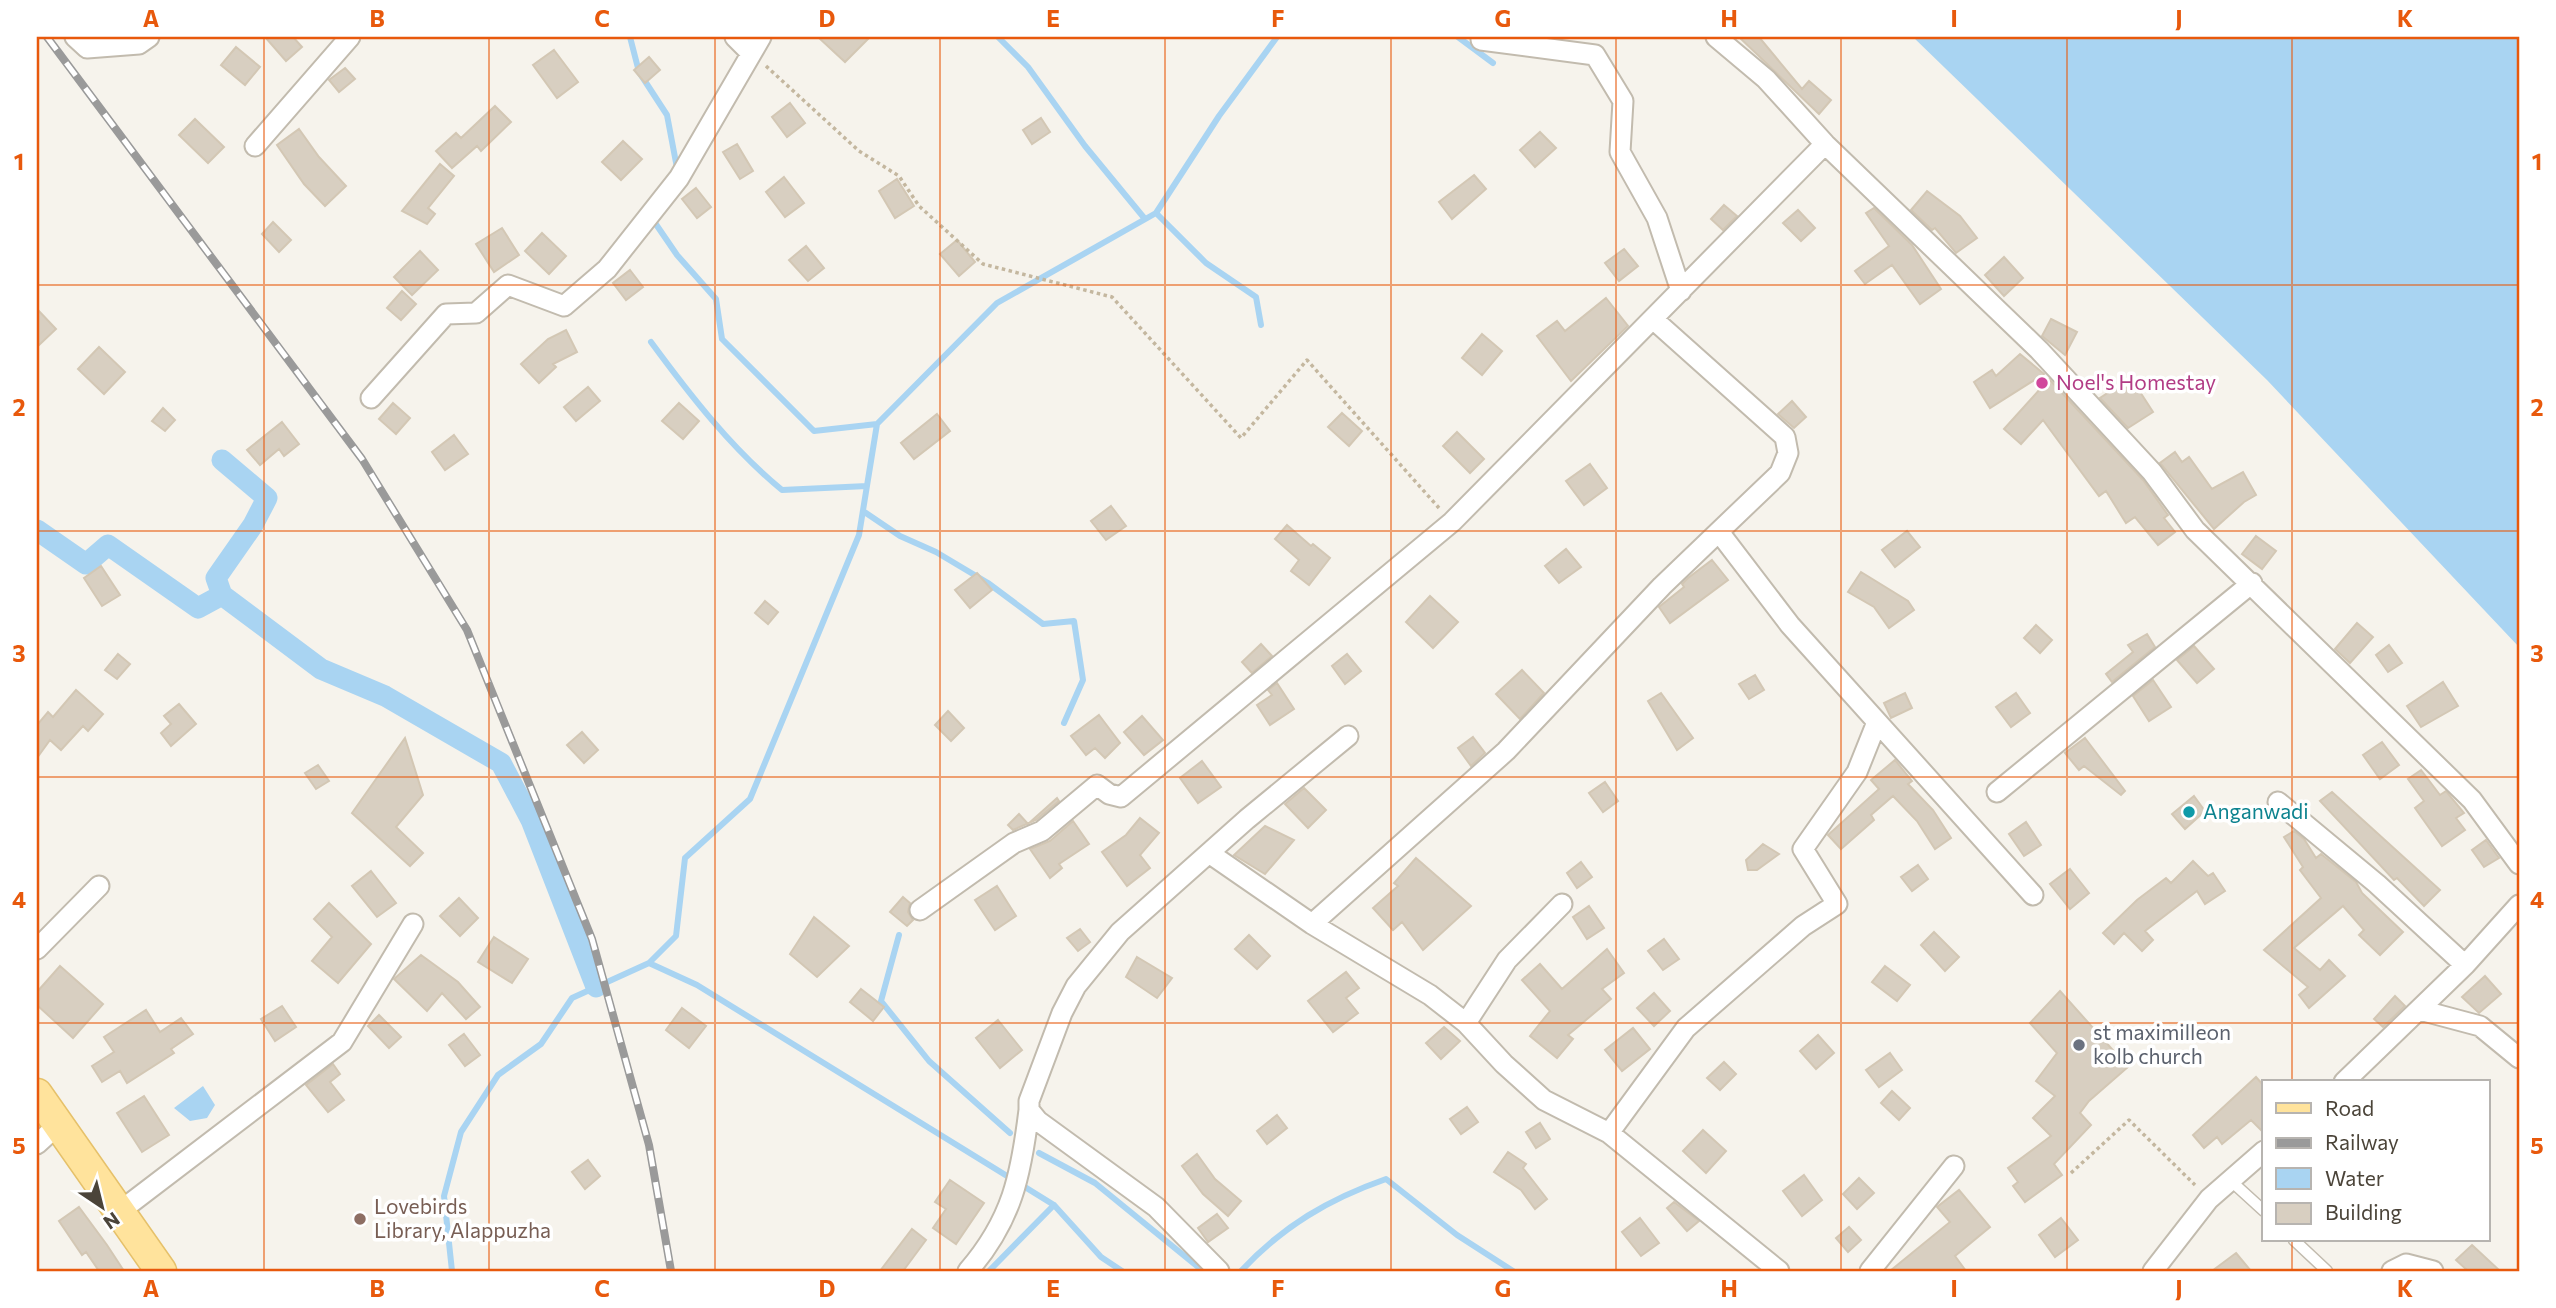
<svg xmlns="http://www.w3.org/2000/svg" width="2556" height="1308" font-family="Commissioner,sans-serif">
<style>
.water{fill:#a9d4f2}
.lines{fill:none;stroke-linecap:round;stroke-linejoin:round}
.stream{stroke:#a9d4f2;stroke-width:6}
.canal{stroke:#a9d4f2;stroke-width:21}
.building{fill:#d8cfc1;stroke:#d3c7b4;stroke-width:2}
.lane-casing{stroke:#c2bbae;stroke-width:13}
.street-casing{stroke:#c2bbae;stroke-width:23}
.primary-casing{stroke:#e6c16a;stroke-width:33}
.path{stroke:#c4b79f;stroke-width:3.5;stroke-dasharray:3.5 3.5;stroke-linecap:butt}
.lane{stroke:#fff;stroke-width:10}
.street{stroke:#fff;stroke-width:19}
.primary{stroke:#ffe39c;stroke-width:30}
.rail-casing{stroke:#9a9a9a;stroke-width:8}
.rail{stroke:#fff;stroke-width:5;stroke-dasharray:16;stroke-linecap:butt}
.grid{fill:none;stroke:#e8590c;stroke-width:2;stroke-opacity:0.55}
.hotel-dot{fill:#d1479c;stroke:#fff;stroke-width:2.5}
.culture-dot{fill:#0f9aa8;stroke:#fff;stroke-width:2.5}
.worship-dot{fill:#6b7280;stroke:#fff;stroke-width:2.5}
.education-dot{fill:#8d6e63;stroke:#fff;stroke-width:2.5}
.labels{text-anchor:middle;stroke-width:7;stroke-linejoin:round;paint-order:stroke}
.hotel-label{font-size:21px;fill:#b23c85;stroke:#fff;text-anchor:start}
.culture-label{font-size:21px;fill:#0d838f;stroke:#fff;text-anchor:start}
.worship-label{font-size:21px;fill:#5b616d;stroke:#fff;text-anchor:start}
.education-label{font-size:21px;fill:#785e54;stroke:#fff;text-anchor:start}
.neatline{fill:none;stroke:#e8590c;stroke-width:2.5}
.grid-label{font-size:23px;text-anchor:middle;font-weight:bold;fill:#e8590c}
</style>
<rect width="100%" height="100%" fill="#f6f3ec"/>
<path class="water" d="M1913,37H2519V647L2267,380Z
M203,1086L215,1105L207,1118L190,1121L174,1108Z"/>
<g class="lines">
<path class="stream" d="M630,37L639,72L667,115L677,168
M998,37L1028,67L1085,146L1145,219
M1458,37L1493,63
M1156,213L1206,263L1256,297L1261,325
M651,217L677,255L716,299L722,339L814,431L877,424
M651,342C690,395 731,448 782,490L867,486
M863,511L900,536L936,552L988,583L1043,624L1074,621L1083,680L1064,723
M899,935L881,1001L929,1061L1010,1133
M649,963L697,985L1054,1205L1101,1257L1122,1271
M1039,1153L1095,1183L1203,1271
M452,1271L444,1196L461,1132L498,1075L541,1044L572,998L649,963L676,936L685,858L750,799L859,535L877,424L997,303L1156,213L1219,116L1277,37
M989,1271L1054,1205
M1241,1271C1283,1226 1329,1199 1386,1179L1457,1235L1513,1271"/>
<path class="canal" d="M37,530L86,564L108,545L198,608L222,595L321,669L385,696L501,763L531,820L596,987
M222,595L216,578L253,525L267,498L222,460"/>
</g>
<path class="building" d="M265,37H293L302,47L286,61Z
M818,37H870L845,62Z
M1739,37H1759L1802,89L1809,81L1831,100L1819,114Z
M236,47L260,67L245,85L221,65Z
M554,50L578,82L557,98L533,65Z
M649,57L660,70L645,83L634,70Z
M345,68L355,79L339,92L329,80Z
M790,103L805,123L787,137L772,117Z
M495,106L511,122L481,151L477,146L452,168L436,151L456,133L461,138Z
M1041,118L1050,132L1032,144L1023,130Z
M195,119L224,147L208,163L179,135Z
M299,129L319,157L346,186L325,206L304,184L277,145Z
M1540,132L1556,148L1535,167L1520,150Z
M623,141L642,159L621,180L602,162Z
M737,144L753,171L740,179L723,152Z
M440,164L454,176L428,208L435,214L427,224L402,211Z
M1474,175L1486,189L1452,219L1439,202Z
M784,177L804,203L785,217L766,192Z
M897,179L914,206L895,218L879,191Z
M696,188L711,207L697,218L682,199Z
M1927,191L1960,216L1977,238L1956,253L1935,228L1932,230L1911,210Z
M1724,205L1737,216L1723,230L1711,219Z
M1874,208L1912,245L1941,289L1920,304L1892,265L1865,284L1855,271L1889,246L1866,213Z
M1798,210L1815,228L1801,241L1783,223Z
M273,222L291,240L279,252L262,234Z
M502,228L519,255L494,272L476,244Z
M542,233L566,256L549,274L525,251Z
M957,240L975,262L959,276L940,254Z
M806,246L824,268L808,281L789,260Z
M1624,249L1638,266L1619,281L1605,263Z
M420,251L438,270L412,295L394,277Z
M2004,257L2023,278L2004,296L1985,275Z
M630,270L643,287L626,300L613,283Z
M402,291L416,304L401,320L387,308Z
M1606,298L1628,326L1571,381L1537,336L1557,321L1565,331Z
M37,309L56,329L37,347Z
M2051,319L2077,332L2065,355L2042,336Z
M566,330L577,352L553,364L556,367L539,383L521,364L548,339Z
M1482,334L1502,351L1482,375L1462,358Z
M99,347L125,372L104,394L78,369Z
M2020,354L2044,374L1990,408L1974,382L1992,370L1996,376Z
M2131,378L2153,412L2128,428L2100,398Z
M2049,379L2143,480L2168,515L2164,518L2175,532L2158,545L2135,517L2126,523L2106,491L2099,496L2043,420L2021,444L2004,429Z
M588,387L600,401L576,421L564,407Z
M1792,401L1806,417L1794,428L1778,414Z
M393,403L410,418L396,434L379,419Z
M679,403L699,421L683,439L662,421Z
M163,408L175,420L165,431L152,421Z
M1342,413L1362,431L1349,446L1328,427Z
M937,414L950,431L914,459L901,443Z
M282,422L299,444L284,456L279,449L260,465L247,450Z
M1457,432L1484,459L1470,473L1443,446Z
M454,435L468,454L445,470L432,452Z
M2175,452L2182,462L2189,457L2212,489L2243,472L2256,495L2244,502L2214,529L2160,463Z
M1590,464L1607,488L1584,505L1566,481Z
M1111,506L1126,526L1106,540L1091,521Z
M1287,525L1311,546L1313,544L1330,558L1309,585L1291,571L1299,560L1275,539Z
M1907,531L1920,547L1895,567L1882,550Z
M2256,536L2276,551L2262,569L2242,554Z
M1566,549L1581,567L1559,583L1545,566Z
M1712,560L1728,580L1670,623L1659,607L1684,587L1682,584L1688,578Z
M101,566L120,595L102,606L84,578Z
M1861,572L1908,601L1914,610L1889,628L1874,607L1848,592Z
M977,573L992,590L970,608L955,590Z
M1430,596L1458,622L1433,648L1406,622Z
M765,601L778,612L768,624L755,613Z
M2357,623L2373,637L2350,663L2335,649Z
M2036,625L2052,640L2040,653L2024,638Z
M2147,634L2155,647L2112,682L2106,674L2133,652L2128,645Z
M1261,644L1272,656L1252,673L1242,662Z
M2389,645L2402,663L2388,672L2376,655Z
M2194,646L2214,669L2197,683L2177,660Z
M118,654L130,664L117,679L105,670Z
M1347,654L1361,671L1345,684L1332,666Z
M1522,670L1544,693L1520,719L1496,694Z
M1755,675L1764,690L1749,699L1739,684Z
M2153,680L2171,707L2149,721L2133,696Z
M2443,682L2458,706L2421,727L2407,706Z
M1277,683L1294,709L1270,725L1257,705L1272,695L1268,690Z
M76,690L103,714L88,731L83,726L61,750L50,740L37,758V725L48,712L53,717Z
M1661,693L1693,738L1677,750L1648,701Z
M1905,693L1912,708L1891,718L1884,703Z
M2016,693L2030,713L2011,727L1996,707Z
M179,704L196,724L171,746L161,733L171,724L164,716Z
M948,711L964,728L951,741L935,725Z
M1099,715L1120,743L1105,758L1095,748L1086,755L1071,736Z
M1142,716L1163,740L1144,755L1124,732Z
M582,732L598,750L584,763L567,745Z
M1473,737L1485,753L1471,766L1458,748Z
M405,738L423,795L396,827L423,853L410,866L352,813Z
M2085,738L2125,791L2121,795L2084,766L2079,770L2065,753Z
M2382,742L2399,765L2380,779L2363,755Z
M1895,760L1912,781L1908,784L1933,810L1951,838L1935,849L1917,821L1893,796L1871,815L1874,820L1841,849L1828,835L1879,789L1871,780Z
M1202,761L1221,787L1198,803L1180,778Z
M318,765L329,781L316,789L305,773Z
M2421,770L2440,795L2446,791L2464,813L2456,818L2465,830L2442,846L2415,808L2424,801L2408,779Z
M1605,782L1618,801L1603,812L1589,793Z
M1304,788L1326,810L1308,828L1285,804Z
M2332,792L2440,890L2424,906L2397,878L2394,880L2320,801Z
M2194,796L2205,811L2185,829L2172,814Z
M1057,798L1059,801L1036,820L1013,830L1008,825L1019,814L1028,824Z
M1140,818L1159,833L1140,855L1150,868L1127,886L1102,852L1126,835Z
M1073,821L1089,844L1059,864L1062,868L1050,878L1030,849L1050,841Z
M2026,822L2041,845L2024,856L2009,834Z
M1265,826L1294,840L1265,874L1234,855Z
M2294,831L2304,839L2316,858L2321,854L2356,882L2362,893L2403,932L2380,955L2359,935L2364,930L2343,906L2294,948L2320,970L2329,960L2345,976L2309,1008L2299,995L2308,987L2264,950L2321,898L2300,870L2303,867L2284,837Z
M2486,840L2499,858L2484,867L2472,850Z
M1763,844L1779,854L1757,870H1748L1746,860Z
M1416,858L1471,906L1423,950L1402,922L1393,930L1373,908L1398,886L1394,883Z
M2193,861L2208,876L2213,873L2225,891L2205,904L2197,891L2145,931L2153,940L2142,951L2124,933L2114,944L2103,933L2137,900L2166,878L2171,883Z
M1581,862L1592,877L1577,888L1567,873Z
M1918,865L1928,879L1912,891L1901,877Z
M2070,869L2089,893L2070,909L2050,884Z
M371,871L396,903L377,917L352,886Z
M997,886L1016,916L995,930L975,900Z
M903,897L910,903L908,912L913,920L907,926L890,912Z
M459,898L478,918L460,936L440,916Z
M329,903L371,944L338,983L312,961L332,937L314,919Z
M1589,906L1604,928L1587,939L1573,917Z
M814,917L849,946L817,977L790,954Z
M1080,929L1090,942L1078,951L1067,938Z
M1934,932L1959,957L1945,971L1921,945Z
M1249,935L1270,956L1257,969L1235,949Z
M494,937L528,959L512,983L478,962Z
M1664,939L1679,959L1663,970L1648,951Z
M1607,949L1624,973L1602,989L1611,999L1568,1035L1573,1039L1557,1058L1530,1036L1550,1011L1522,980L1540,964L1562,989Z
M421,955L458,982L480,1007L466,1019L442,993L427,1011L394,979Z
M1137,957L1172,978L1157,998L1126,977Z
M60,966L103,1004L73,1038L37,1005V992Z
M1885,966L1910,985L1897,1001L1872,982Z
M1346,972L1359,988L1346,998L1358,1013L1333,1032L1308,1001Z
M2485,976L2501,994L2479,1013L2462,997Z
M861,989L884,1007L873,1021L850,1002Z
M2060,991L2128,1067L2089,1101L2080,1113L2091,1125L2054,1164L2062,1175L2025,1202L2013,1186L2018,1182L2008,1168L2051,1136L2033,1118L2055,1096L2036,1081L2057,1053L2030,1023Z
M1654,993L1670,1011L1654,1026L1637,1008Z
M2395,996L2405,1006L2383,1027L2374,1019Z
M282,1006L296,1027L275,1041L261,1019Z
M682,1008L706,1026L689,1048L666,1030Z
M146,1010L160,1032L181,1018L193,1034L171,1049L174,1053L127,1083L120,1071L102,1082L92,1066L114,1052L104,1037Z
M379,1015L401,1037L389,1048L368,1026Z
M998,1020L1022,1050L1000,1068L976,1038Z
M1444,1027L1460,1041L1441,1059L1426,1043Z
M1633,1028L1650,1049L1622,1071L1605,1050Z
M464,1034L480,1055L465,1066L449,1045Z
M1818,1035L1834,1053L1816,1069L1800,1051Z
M1890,1053L1902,1070L1879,1087L1866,1070Z
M1724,1062L1736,1074L1720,1090L1707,1078Z
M333,1064L340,1074L330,1082L344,1100L328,1112L306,1085Z
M2256,1077L2264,1086V1133L2251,1120L2222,1144L2217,1137L2204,1148L2193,1135Z
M1892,1091L1910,1108L1899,1120L1881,1103Z
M144,1096L169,1135L142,1152L117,1113Z
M1467,1107L1478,1122L1461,1134L1450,1119Z
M1277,1115L1287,1128L1267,1144L1257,1131Z
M1540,1123L1550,1139L1536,1148L1526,1132Z
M1703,1130L1726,1151L1706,1173L1683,1151Z
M1508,1152L1526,1164L1523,1168L1547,1199L1535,1209L1521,1190L1494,1172Z
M1197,1154L1215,1179L1241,1201L1228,1216L1203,1194L1182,1166Z
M588,1160L600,1176L585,1189L572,1172Z
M1804,1175L1822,1200L1802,1216L1783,1191Z
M1859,1178L1874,1193L1857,1209L1843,1194Z
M950,1180L984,1203L956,1244L933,1228L946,1209L935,1202Z
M1959,1190L1990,1227L1955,1256L1966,1271H1890L1950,1222L1937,1207Z
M1674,1202L1699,1221L1687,1231L1667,1208Z
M79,1207L107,1245L124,1271H99L86,1252L82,1255L59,1221Z
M1217,1214L1228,1228L1208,1242L1198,1228Z
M1640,1218L1659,1243L1641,1256L1622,1232Z
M2061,1218L2078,1240L2055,1257L2039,1235Z
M1849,1227L1861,1240L1848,1252L1836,1238Z
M912,1229L926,1240L903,1271H880Z
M2472,1245L2500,1271H2468L2456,1260Z
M2236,1253L2251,1271H2212Z"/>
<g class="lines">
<defs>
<path id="lane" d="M2230,1180L2264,1211
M2294,1240L2327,1271"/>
<path id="street" d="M75,37L87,48L139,44L149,37
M735,37L751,53
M1481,37V40L1595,55L1623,101L1620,152L1657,218L1681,291
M1716,37L1766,79L1825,144L2039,350L2152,472L2195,530L2472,800L2519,864
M255,146L350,37
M371,398L446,314L476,313L508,285L564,306L607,269L679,178L761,37
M1719,532L1790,625L2033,895
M1997,792L2252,583
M2278,802L2377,884L2465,965
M1209,853L1312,924L1506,751L1662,586L1780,473L1788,453L1785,437L1653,319
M920,910L1014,843L1042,831L1097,785L1109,794L1121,797L1452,522L1825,144
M1312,924L1430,995L1466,1023L1504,1064L1544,1100L1609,1133L1779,1271
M37,949L99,886
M2420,1010L2480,1026L2519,1058
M1466,1023L1507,960L1562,904
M2344,1082L2465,965L2519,905
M1609,1133L1686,1028L1803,926L1837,904L1803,849L1857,772L1877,722
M37,1144L59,1124
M119,1212L342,1042L413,924
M968,1271C1012,1220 1021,1176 1029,1110
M1219,1271L1156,1207L1038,1121L1029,1110V1101L1062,1013L1076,986L1120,932L1247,819L1348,736
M1870,1271L1954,1166
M2153,1271L2209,1199L2264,1151
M2392,1271L2406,1264L2433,1271"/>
<path id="primary" d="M37,1094L161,1271"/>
</defs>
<use href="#lane" class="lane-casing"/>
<use href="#street" class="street-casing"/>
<use href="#primary" class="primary-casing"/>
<path class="path" d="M766,66L859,151L899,176L919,206L983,264L1112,297L1241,438L1307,360L1439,508
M2071,1173L2129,1120L2195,1185"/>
<use href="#lane" class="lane"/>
<use href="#street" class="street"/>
<use href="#primary" class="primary"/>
<defs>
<path id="rail" d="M47,37L362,459L467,630L592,939L649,1145L671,1271"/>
</defs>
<use href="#rail" class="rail-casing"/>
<use href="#rail" class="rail"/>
</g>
<path class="grid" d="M264,37V1271M489,37V1271M715,37V1271M940,37V1271M1165,37V1271M1391,37V1271M1616,37V1271M1841,37V1271M2067,37V1271M2292,37V1082M37,285H2519M37,531H2519M37,777H2519M37,1023H2519M2292,1240V1271"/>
<circle class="hotel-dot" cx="2042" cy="383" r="7"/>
<circle class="culture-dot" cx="2189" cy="812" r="7"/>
<circle class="worship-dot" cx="2079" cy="1045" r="7"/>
<circle class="education-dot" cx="360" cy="1219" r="7"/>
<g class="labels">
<g class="hotel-label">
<text x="2056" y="390">Noel's Homestay</text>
</g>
<g class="culture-label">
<text x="2203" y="819">Anganwadi</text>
</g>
<g class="worship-label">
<text x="2093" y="1040">st maximilleon<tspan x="2093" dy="24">kolb church</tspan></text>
</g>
<g class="education-label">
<text x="374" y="1214">Lovebirds<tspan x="374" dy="24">Library, Alappuzha</tspan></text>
</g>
</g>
<rect width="2556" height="1308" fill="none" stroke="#ffffff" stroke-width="77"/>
<rect x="2262" y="1080" width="228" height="161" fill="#ffffff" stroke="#b7b4b0" stroke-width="2"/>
<rect x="2276" y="1103" width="35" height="10" fill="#ffe39c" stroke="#b7b4b0" stroke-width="2"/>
<text x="2325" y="1116" font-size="21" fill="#4b4439">Road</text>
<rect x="2276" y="1138" width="35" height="10" fill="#9a9a9a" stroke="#b7b4b0" stroke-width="2"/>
<text x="2325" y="1150" font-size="21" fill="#4b4439">Railway</text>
<rect x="2276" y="1168" width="35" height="21" fill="#a9d4f2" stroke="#b7b4b0" stroke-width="2"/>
<text x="2325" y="1186" font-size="21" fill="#4b4439">Water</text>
<rect x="2276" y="1203" width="35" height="21" fill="#d8cfc1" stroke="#b7b4b0" stroke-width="2"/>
<text x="2325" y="1220" font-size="21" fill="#4b4439">Building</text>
<g transform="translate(102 1207) rotate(145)" stroke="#ffffff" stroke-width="5" paint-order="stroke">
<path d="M0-5L12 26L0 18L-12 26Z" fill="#4b4439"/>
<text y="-10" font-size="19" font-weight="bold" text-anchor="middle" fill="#4b4439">N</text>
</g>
<rect x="38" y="38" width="2480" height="1232" class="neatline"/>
<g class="grid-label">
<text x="151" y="27">A</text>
<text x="377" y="27">B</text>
<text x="602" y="27">C</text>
<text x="827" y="27">D</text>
<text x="1053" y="27">E</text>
<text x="1278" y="27">F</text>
<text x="1503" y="27">G</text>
<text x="1729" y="27">H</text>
<text x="1954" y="27">I</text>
<text x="2179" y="27">J</text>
<text x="2405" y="27">K</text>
<text x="19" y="170">1</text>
<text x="2537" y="170">1</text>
<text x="19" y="416">2</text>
<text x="2537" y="416">2</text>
<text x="19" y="662">3</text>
<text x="2537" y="662">3</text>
<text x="19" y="908">4</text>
<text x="2537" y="908">4</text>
<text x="19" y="1154">5</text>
<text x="2537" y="1154">5</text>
<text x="151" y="1297">A</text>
<text x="377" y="1297">B</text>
<text x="602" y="1297">C</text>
<text x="827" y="1297">D</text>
<text x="1053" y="1297">E</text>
<text x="1278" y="1297">F</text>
<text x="1503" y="1297">G</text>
<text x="1729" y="1297">H</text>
<text x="1954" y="1297">I</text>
<text x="2179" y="1297">J</text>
<text x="2405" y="1297">K</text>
</g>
</svg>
